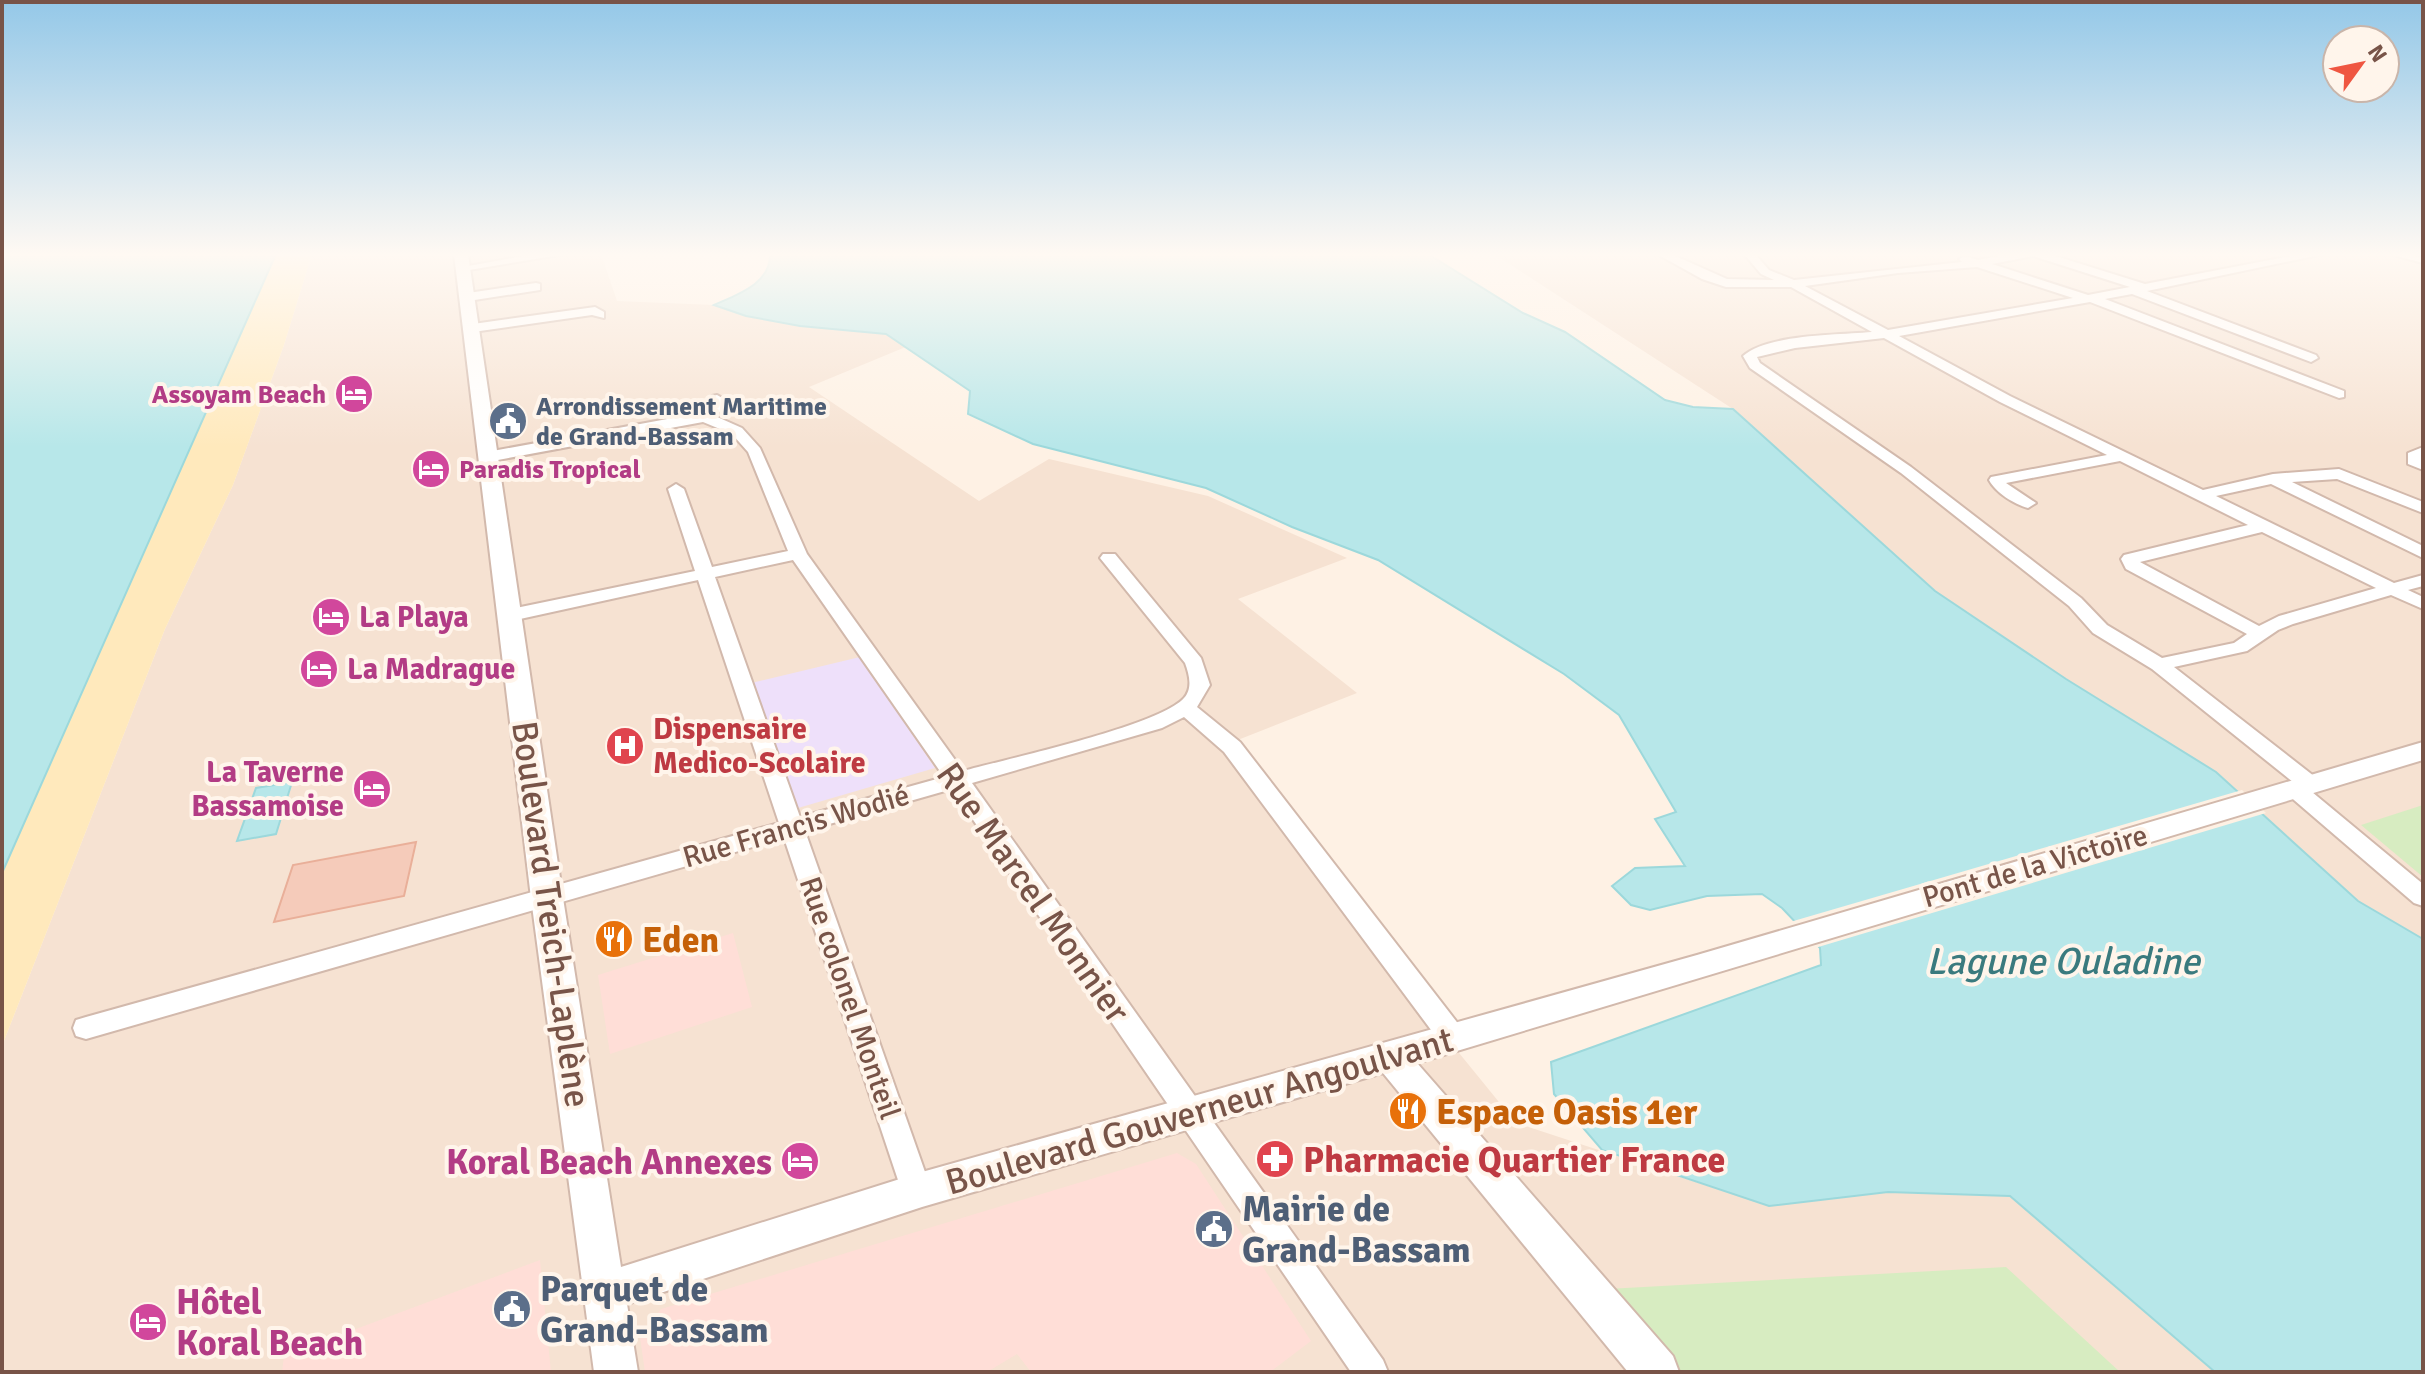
<svg xmlns="http://www.w3.org/2000/svg" width="2425" height="1374" font-family="Signika,sans-serif">
<style>
.residential{fill:#f6e2d2}
.commercial{fill:#ffded7}
.education{fill:#eee0fa}
.green{fill:#d7ecc1}
.sand{fill:#ffe9bc}
.water{fill:#b7e7e9;stroke:#9cd8db;stroke-width:2}
.pier{fill:#fef1e4}
.building{fill:#f5cbba;stroke:#e9af99;stroke-width:2}
.lines{fill:none;stroke-linecap:round;stroke-linejoin:round}
.minor-casing{stroke:#d2b9ac;stroke-width:4}
.tertiary-casing{stroke:#d2b9ac;stroke-width:4}
.minor{fill:#fff;fill-rule:evenodd}
.tertiary{fill:#fff;fill-rule:evenodd}
.labels{text-anchor:middle;stroke-width:8;stroke-linejoin:round;paint-order:stroke}
.far-hotel-label{font-size:26px;font-weight:bold;fill:#b23c85;stroke:#fff5eb;text-anchor:end}
.far-service-label{font-size:26px;font-weight:bold;fill:#4e5e75;stroke:#fff5eb;text-anchor:start}
.hotel-label{font-size:30px;font-weight:bold;fill:#b23c85;stroke:#fff5eb;text-anchor:start}
.health-label{font-size:30px;font-weight:bold;fill:#be3a42;stroke:#fff5eb;text-anchor:start}
.street-label{font-size:30px;fill:#785448;stroke:#fff5eb}
.near-street-label{font-size:36px;fill:#785448;stroke:#fff5eb}
.near-food-label{font-size:36px;font-weight:bold;fill:#c56008;stroke:#fff5eb;text-anchor:start}
.near-health-label{font-size:36px;font-weight:bold;fill:#be3a42;stroke:#fff5eb;text-anchor:start}
.near-hotel-label{font-size:36px;font-weight:bold;fill:#b23c85;stroke:#fff5eb;text-anchor:end}
.near-service-label{font-size:36px;font-weight:bold;fill:#4e5e75;stroke:#fff5eb;text-anchor:start}
.near-water-label{font-size:38px;font-style:italic;fill:#3a7a7e;stroke:#fff5eb}
</style>
<rect width="100%" height="100%" fill="#fef1e4"/>
<path class="residential" d="M312,254H601L617,301L714,305L746,316L800,326L886,334L908,346L809,387L979,501L1049,459L1208,496L1347,558L1238,599L1357,693L1225,745L1429,1016L1516,1123L1769,1206L1888,1192L2010,1196L2215,1372H2V1046L165,629L233,485L284,345Z
M1494,254H2423V939L2358,901L2216,772L2066,679L1935,591L1733,409Z"/>
<path class="commercial" d="M733,933L752,1007L610,1054L598,975Z
M1177,1153L1196,1164L1311,1341L1270,1372H1031L1017,1354L987,1372H645L640,1337L661,1309Z
M540,1260L551,1372H282L284,1356Z"/>
<path class="education" d="M860,657L935,768L798,808L751,683Z"/>
<path class="green" d="M2423,805V877L2361,825Z
M2006,1267L2120,1372H1656L1589,1290Z"/>
<path class="sand" d="M276,254H312L284,345L233,485L165,629L2,1046V873Z"/>
<path class="water" d="M2,254H276L2,873Z
M770,254H1428L1523,313L1565,332L1665,400L1693,407L1733,409L1935,591L2066,679L2216,772L2358,901L2423,939V1372H2215L2010,1196L1888,1192L1769,1206L1602,1150L1554,1094L1551,1062L1821,965L1820,948L1782,908L1762,894L1707,896L1650,910L1631,905L1612,886L1635,868L1685,866L1655,819L1676,812L1619,715L1564,674L1378,560L1292,527L1206,488L1033,444L968,414L970,391L886,334L800,326L746,316L714,305C736,295 771,284 770,254Z
M292,782L276,834L237,841L256,788Z"/>
<path class="pier" d="M2242,790L2266,813L1815,948L1790,922Z"/>
<path class="building" d="M416,842L404,896L274,922L293,865Z"/>
<g class="lines">
<defs>
<path id="minor" d="M535,254H565L463,271L457,268Z
M1657,254H1671L1727,279L1774,280L1761,274L1744,254H1755L1769,270L1794,280L1962,262L1959,259L1965,256L1978,260L2009,254H2049L2145,284L2301,254H2324L2147,291L2316,355L2318,358L2311,362L2132,294L2105,299L2344,391V397L2339,398L2090,302L1899,336L2010,396L2203,490L2273,474L2339,469L2423,502V513L2337,479L2292,482L2423,546V558L2271,484L2216,496L2394,583L2423,575V586L2408,590L2423,597V609L2391,595L2293,624L2278,630L2247,651L2174,667L2319,780L2322,785L2312,792L2423,884V906L2414,903L2287,794L2284,789L2293,782L2152,669L2093,633L2069,606L1901,473L1750,368L1743,356C1768,334 1839,335 1872,332L1791,287H1726L1702,279ZM2033,256L2130,287L2088,295L1992,264ZM1977,267L2073,298L1888,330L1805,286L1898,273ZM1884,338L2000,402L2107,455L1991,477L1989,480C1996,493 2014,504 2028,508L2036,503L2006,483L2120,461L2248,525L2124,555L2121,559L2126,569L2247,634L2234,643L2162,658L2107,625L2081,598L1911,467L1760,363L1757,357L1795,348ZM2262,532L2376,588L2279,616L2259,626L2140,562Z
M2396,254L2423,257V263L2397,256Z
M536,283L540,284V290L468,301L462,297L468,293Z
M595,307L604,312V318L592,315L473,332L467,328L473,324Z
M717,395L724,399V408L715,416L742,428L760,448L807,554L963,771C1006,759 1159,726 1184,698C1193,688 1189,674 1185,663L1100,558L1103,554H1115L1201,658L1210,685L1197,707L1240,742L1463,1030L1467,1038L1463,1046L1453,1049L1443,1046L1224,752L1184,717L1162,728L972,783L1383,1360L1388,1372H1351L952,789L805,831L931,1189L927,1199L916,1202L905,1199L901,1189L784,838L86,1039L76,1036L73,1028L76,1020L86,1017L779,823L698,580L511,621L502,615L511,609L695,571L668,489L676,484L684,489L712,567L788,551L748,452L732,434L703,422L487,462L479,457L487,452L700,413L710,407L712,396ZM793,560L944,777L800,817L715,577Z
M2423,447V470L2408,464V453Z"/>
<path id="tertiary" d="M454,254H468L563,898L621,1267L922,1172L1697,955L2423,742V760L1417,1063L1673,1356L1679,1372H1628L1383,1073L922,1207L627,1304L638,1372H594L531,898Z"/>
</defs>
<use href="#minor" class="minor-casing"/>
<use href="#tertiary" class="tertiary-casing"/>
<use href="#minor" class="minor"/>
<use href="#tertiary" class="tertiary"/>
</g>
<linearGradient id="sky" x2="0" y2="1"><stop stop-color="#94c8e8"/><stop offset="0.57" stop-color="#fff9f3"/><stop offset="1" stop-color="#fff9f3" stop-opacity="0"/></linearGradient>
<rect width="2425" height="447" fill="url(#sky)"/>
<defs>
<symbol id="hotel-disc" viewBox="-11 -11 22 22"><circle r="9.5" fill="#d1479c" stroke="#fff5eb"/><path d="M-6-4.5h1.5V1H6V5H4.5V3h-9V5H-6ZM-4 0a1.8 1.8 0 1 1 3.6 0ZM.5 0V-2.5h3Q6-2.5 6 0Z" fill="#fff"/></symbol>
<symbol id="civic-disc" viewBox="-11 -11 22 22"><circle r="9.5" fill="#5c6f8a" stroke="#fff5eb"/><path d="M-.6-6.5H3V-4.5H.6V-3L4-1V1h2V6H-6V1h2V-1L-.6-3ZM-1.2 2.5V6h2.4V2.5Z" fill="#fff"/></symbol>
<symbol id="hospital-disc" viewBox="-11 -11 22 22"><circle r="9.5" fill="#e0444e" stroke="#fff5eb"/><path d="M-5-5h3v3.5h4V-5h3V5h-3V1.5h-4V5h-3Z" fill="#fff"/></symbol>
<symbol id="restaurant-disc" viewBox="-11 -11 22 22"><circle r="9.5" fill="#e8710a" stroke="#fff5eb"/><path d="M-5-6h1v4h1v-4h1v4h1v-4h1v5L-1.5 .5V6h-2V.5L-5-1ZM5-6V6H3V1.5H1.5Q1.5-4 5-6Z" fill="#fff"/></symbol>
<symbol id="pharmacy-disc" viewBox="-11 -11 22 22"><circle r="9.5" fill="#e0444e" stroke="#fff5eb"/><path d="M-2-6h4v4h4v4h-4v4h-4v-4h-4v-4h4Z" fill="#fff"/></symbol>
</defs>
<g fill-rule="evenodd">
<use href="#hotel-disc" x="332" y="372" width="44" height="44"/>
<use href="#civic-disc" x="486" y="399" width="44" height="44"/>
<use href="#hotel-disc" x="409" y="447" width="44" height="44"/>
<use href="#hotel-disc" x="309" y="595" width="44" height="44"/>
<use href="#hotel-disc" x="297" y="647" width="44" height="44"/>
<use href="#hospital-disc" x="603" y="724" width="44" height="44"/>
<use href="#hotel-disc" x="350" y="767" width="44" height="44"/>
<use href="#restaurant-disc" x="592" y="917" width="44" height="44"/>
<use href="#restaurant-disc" x="1386" y="1089" width="44" height="44"/>
<use href="#pharmacy-disc" x="1253" y="1137" width="44" height="44"/>
<use href="#hotel-disc" x="778" y="1139" width="44" height="44"/>
<use href="#civic-disc" x="1192" y="1207" width="44" height="44"/>
<use href="#civic-disc" x="490" y="1287" width="44" height="44"/>
<use href="#hotel-disc" x="126" y="1300" width="44" height="44"/>
</g>
<g class="labels">
<g class="far-hotel-label">
<text x="326" y="403">Assoyam Beach</text>
<text x="459" y="478" text-anchor="start">Paradis Tropical</text>
</g>
<g class="far-service-label">
<text x="536" y="415">Arrondissement Maritime<tspan x="536" dy="30">de Grand-Bassam</tspan></text>
</g>
<g class="hotel-label">
<text x="359" y="627">La Playa</text>
<text x="347" y="679">La Madrague</text>
<text x="344" y="782" text-anchor="end">La Taverne<tspan x="344" dy="34">Bassamoise</tspan></text>
</g>
<g class="health-label">
<text x="653" y="739">Dispensaire<tspan x="653" dy="34">Medico-Scolaire</tspan></text>
</g>
<g class="street-label">
<text transform="translate(796 826) rotate(-16)" y="10">Rue Francis Wodié</text>
<text transform="translate(2035 866) rotate(-16)" y="10">Pont de la Victoire</text>
<text transform="translate(850 998) rotate(71)" y="10">Rue colonel Monteil</text>
</g>
<g class="near-street-label">
<text transform="translate(1034 892) rotate(55)" y="13">Rue Marcel Monnier</text>
<text transform="translate(552 914) rotate(82)" y="13">Boulevard Treich-Laplène</text>
<text transform="translate(1199 1110) rotate(-16)" y="13">Boulevard Gouverneur Angoulvant</text>
</g>
<g class="near-food-label">
<text x="642" y="952">Eden</text>
<text x="1436" y="1124">Espace Oasis 1er</text>
</g>
<g class="near-health-label">
<text x="1303" y="1172">Pharmacie Quartier France</text>
</g>
<g class="near-hotel-label">
<text x="772" y="1174">Koral Beach Annexes</text>
<text x="176" y="1314" text-anchor="start">Hôtel<tspan x="176" dy="41">Koral Beach</tspan></text>
</g>
<g class="near-service-label">
<text x="1242" y="1221">Mairie de<tspan x="1242" dy="41">Grand-Bassam</tspan></text>
<text x="540" y="1301">Parquet de<tspan x="540" dy="41">Grand-Bassam</tspan></text>
</g>
<g class="near-water-label">
<text x="2063" y="974">Lagune Ouladine</text>
</g>
</g>
<rect width="2425" height="1374" fill="none" stroke="#785448" stroke-width="8"/>
<g transform="translate(2361 64) rotate(57)"><circle r="38" fill="#fff5eb" stroke="#c9b5aa" stroke-width="2"/>
<path d="M0-6L14 30L0 20L-14 30Z" fill="#ef5641"/>
<text y="-12" font-size="22" font-weight="bold" text-anchor="middle" fill="#785448">N</text>
</g>
</svg>
